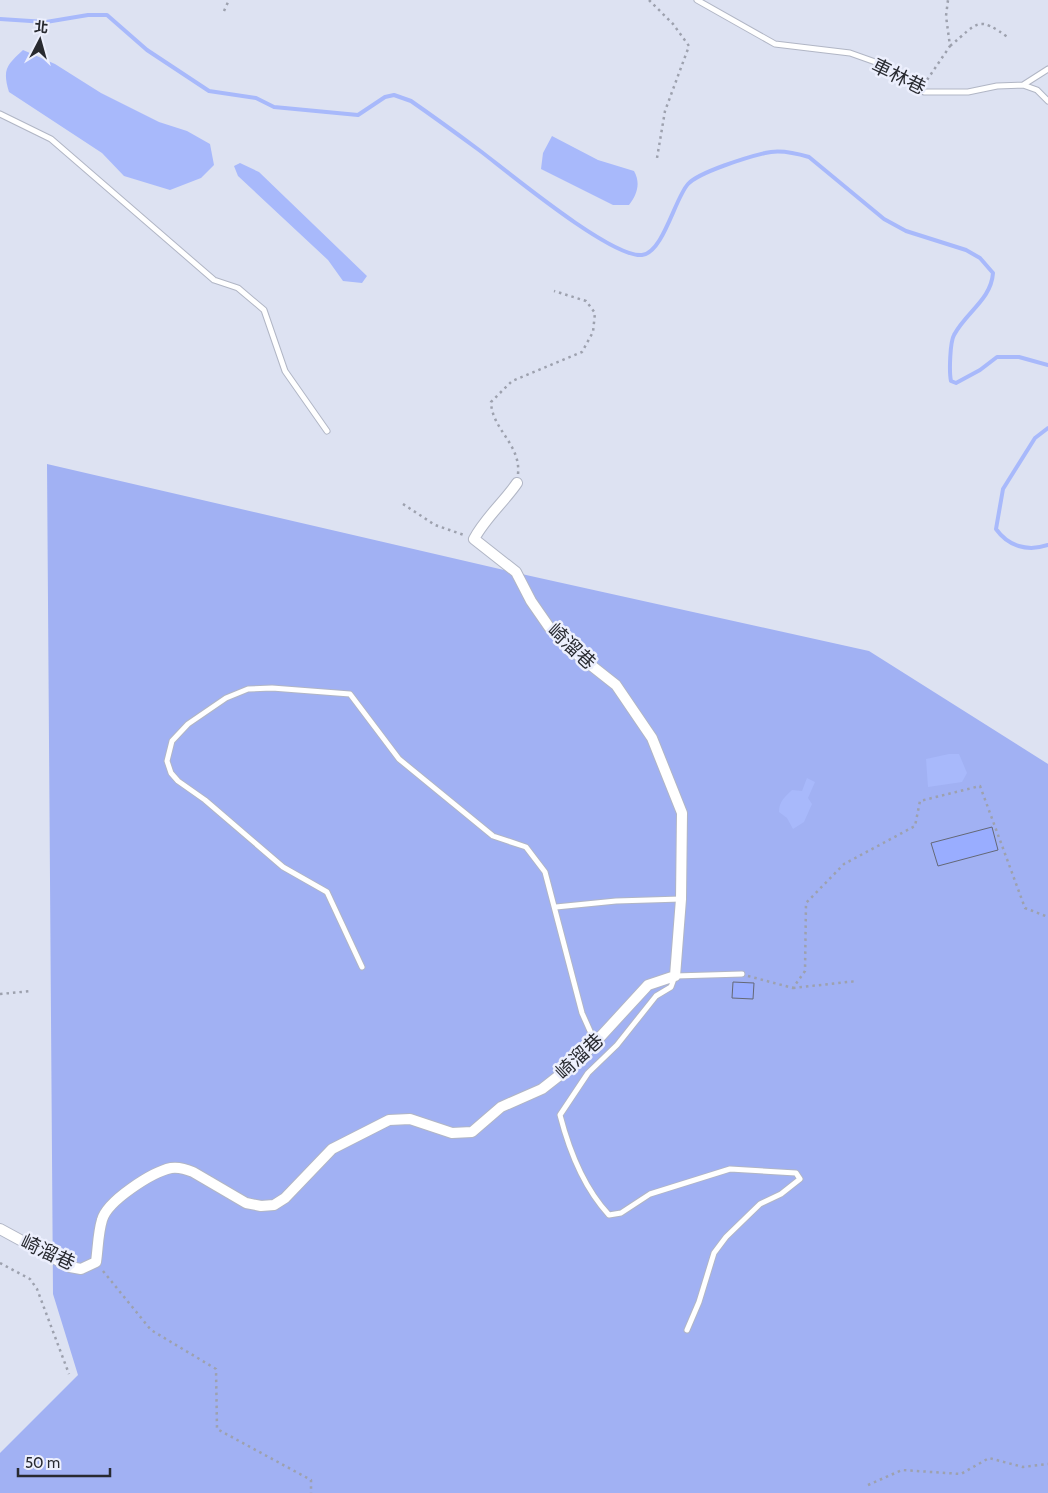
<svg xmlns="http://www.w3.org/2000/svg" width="1048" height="1493" font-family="Cabin,'Noto Sans TC',sans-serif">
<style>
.forest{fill:#a1b1f3}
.water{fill:#a8b9fb}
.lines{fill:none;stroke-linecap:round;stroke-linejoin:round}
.stream{stroke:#a8b9fb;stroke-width:4}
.building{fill:#99adff;stroke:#646876}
.service-casing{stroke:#b1b6c5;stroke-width:7}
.minor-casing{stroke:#b1b6c5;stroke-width:12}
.path{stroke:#9da1ae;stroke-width:2.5;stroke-dasharray:2.5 4;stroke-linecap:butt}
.service{stroke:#fff;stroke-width:5}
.minor{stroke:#fff;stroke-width:10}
.labels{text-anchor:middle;stroke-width:5;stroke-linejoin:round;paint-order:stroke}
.street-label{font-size:19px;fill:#282a30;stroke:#eceffd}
</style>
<rect width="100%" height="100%" fill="#dde2f2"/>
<path class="forest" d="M47,464L504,570L869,651L1048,764V1493H0V1453L78,1375L53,1294Z"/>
<path class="water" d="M23,50L55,64L101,93L159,122L187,131L210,144L214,165L201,178L170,190L124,176L102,153L9,92C2,69 7,65 23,50Z
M552,136L598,160L634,171C641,183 637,195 629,205H613L541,169L543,153Z
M240,163L259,172L367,276L362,283L343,281L328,260L238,176L234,166Z
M949,754H959L967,773L962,782L928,787L926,759Z
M807,778L815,782L808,798L812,804L804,822L793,829L787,818L779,812C779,801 785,797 792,790L802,791Z"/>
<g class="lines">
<path class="stream" d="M0,19L46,22L88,15H107L147,50L209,91L256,98L274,107L358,115L385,97L394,95L411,101C434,117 456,133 479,150C507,171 611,258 642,255C663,253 675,198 688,184C699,172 748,157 765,153C779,149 796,153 809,157L884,219L906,231L966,250L980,258L993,273C991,300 966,312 954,335C950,342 949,372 951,381L956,383L980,370L997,357H1019L1048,365
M1048,428L1035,438L1003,489L996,529C1008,546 1027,552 1048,545"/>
</g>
<path class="building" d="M992,827L998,850L938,866L931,843Z
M733,982L754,983L753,999L732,998Z"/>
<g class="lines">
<defs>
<path id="service" d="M697,0L775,44L850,53L881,64L924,92H968L997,86L1023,85L1037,90L1048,101
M1023,85L1048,69
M0,114L51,139L214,280L238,288L264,310L285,371L327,431
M556,907L616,901L681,899
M362,967L327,892L283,867L205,800L178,781L171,773L167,761L172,741L188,724L226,698L248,689L272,688L350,694L399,759L493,836L526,847L545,872L582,1013L595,1042
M687,1330L699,1302L714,1253L726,1237L760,1204L781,1194L800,1179L796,1173L730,1169L650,1194L621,1213L609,1215C584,1188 569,1150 560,1115L588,1073L617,1045L656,996L671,987L675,976L742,974"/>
<path id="minor" d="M0,1229L70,1267L81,1269L96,1262C98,1248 98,1233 102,1220C107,1201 152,1172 171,1168C178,1167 186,1169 193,1172L246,1203L261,1206L274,1205L285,1198L332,1149L389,1120L410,1119L452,1133L472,1132L501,1107L542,1089L579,1060L648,985L675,976L681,899L682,813L652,738L616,685L578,655L549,627L531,601L516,572L474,539C485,518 504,502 517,483"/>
</defs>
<use href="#service" class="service-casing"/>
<use href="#minor" class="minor-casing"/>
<path class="path" d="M649,0L673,24L689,46L665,111L657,158
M224,11L229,0
M950,46C979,22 977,15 1009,38
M921,82L927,80L950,46L946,16L948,0
M518,474C521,444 492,430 491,402L512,381L582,352L593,332L595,313L586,301L554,291
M403,504L435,525L464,535
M748,976L793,988L805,971L806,903L844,864L915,826L920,801L980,786L1025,908L1048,917
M793,988L857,981
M0,994L31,991
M0,1263L30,1279L37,1289L69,1374
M103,1271L151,1330L216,1369L217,1429L311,1480V1493
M868,1485L902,1470L961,1474L989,1458L1023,1467L1048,1464"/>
<use href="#service" class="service"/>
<use href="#minor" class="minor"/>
</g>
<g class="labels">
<g class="street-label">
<text transform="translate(899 76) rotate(26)" y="7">車林巷</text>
<text transform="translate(572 646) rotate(43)" y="7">崎溜巷</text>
<text transform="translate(579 1056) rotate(-43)" y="7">崎溜巷</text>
<text transform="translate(48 1252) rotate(25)" y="7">崎溜巷</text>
</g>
</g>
<g transform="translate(40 40) rotate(6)" stroke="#eceffd" stroke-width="4" paint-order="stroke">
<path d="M0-4L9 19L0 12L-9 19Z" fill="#282a30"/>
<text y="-8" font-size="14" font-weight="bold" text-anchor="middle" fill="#282a30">北</text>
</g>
<path d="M18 1468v8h92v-8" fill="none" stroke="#282a30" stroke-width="2.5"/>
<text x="25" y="1468" font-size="15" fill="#282a30" stroke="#eceffd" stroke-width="4" paint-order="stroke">50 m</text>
</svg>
